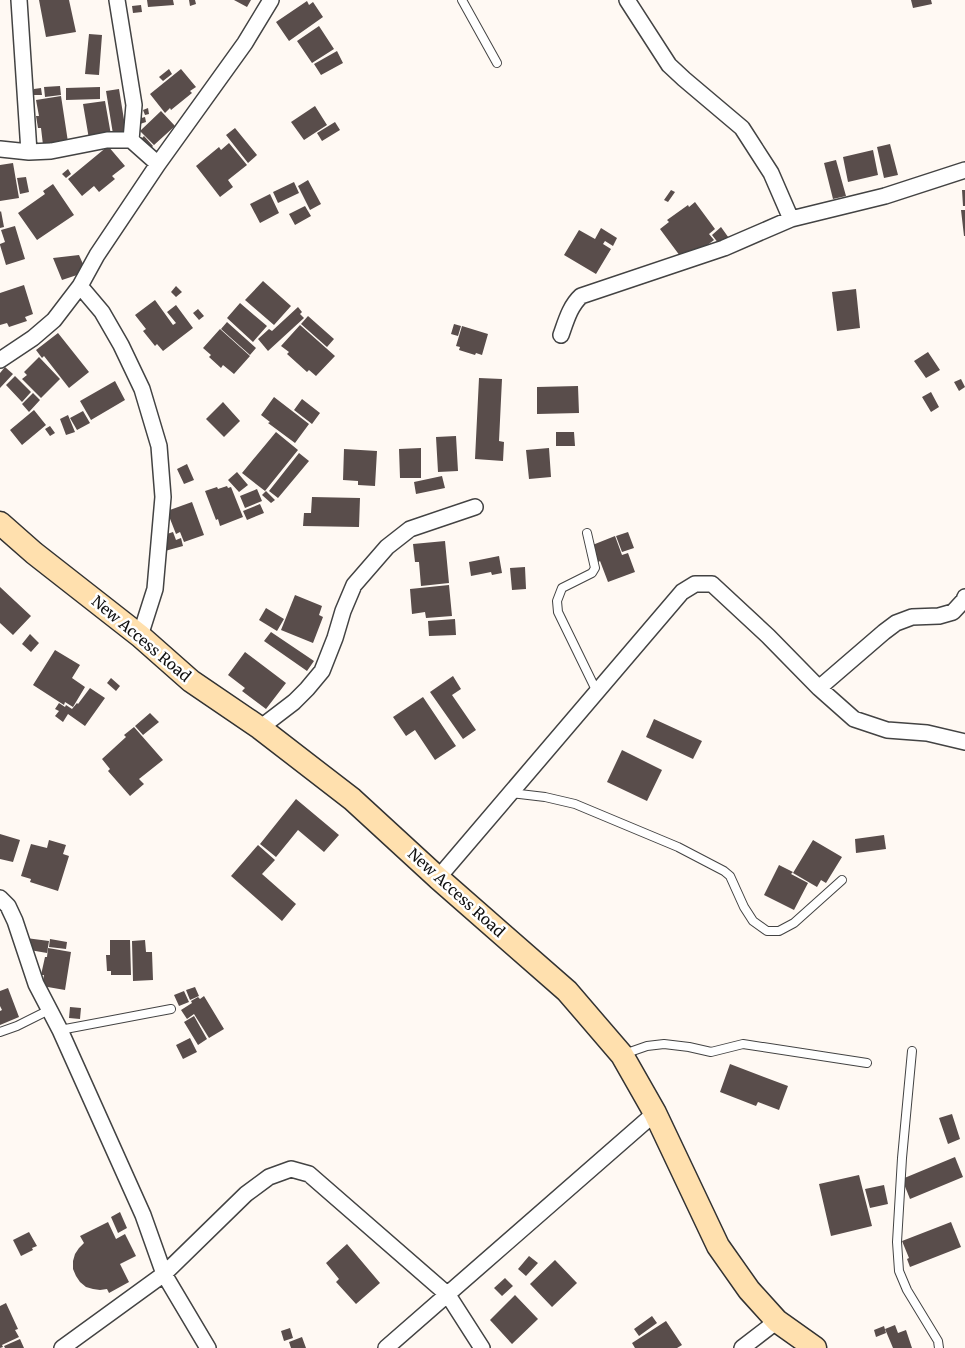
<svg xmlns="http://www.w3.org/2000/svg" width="965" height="1348" font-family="Merriweather,serif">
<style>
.building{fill:#594d4b}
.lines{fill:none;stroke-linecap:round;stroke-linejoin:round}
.lane-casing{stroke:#434343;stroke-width:10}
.street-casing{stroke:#434343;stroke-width:18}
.secondary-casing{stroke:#323232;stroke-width:25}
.lane{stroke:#fff;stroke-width:8}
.street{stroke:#fff;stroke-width:15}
.secondary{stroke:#ffe0ae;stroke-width:22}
.labels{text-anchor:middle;stroke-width:5;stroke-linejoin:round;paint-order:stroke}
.street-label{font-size:15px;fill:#101010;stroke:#fff}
</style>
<rect width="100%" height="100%" fill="#fff9f3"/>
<path class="building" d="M39,0H69L76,32L46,37Z
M147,0H173L174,5L148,7Z
M189,0H195L196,4L190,6Z
M234,0H251L247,7Z
M911,0H931L932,4L913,8Z
M307,1L309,5L313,2L323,17L289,41L276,22Z
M141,5L142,12L133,13L132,6Z
M319,26L334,49L312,63L297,41Z
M89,34L102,35L99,75L85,74Z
M337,51L343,63L321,75L314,64Z
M169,69L172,74L163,81L159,77Z
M181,69L196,87L190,91L192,93L171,110L170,108L165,113L150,94Z
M60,86L61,95L45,97L44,87Z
M100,87V99L66,100V88Z
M41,88L42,95H34V89Z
M119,89L126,132L113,134L106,91Z
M61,96L68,142L43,145L41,128H38L36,116H39L36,100Z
M105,101L111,135L89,139L83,104Z
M315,106L327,125L304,140L291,122Z
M148,108L149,114L145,115L143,110Z
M161,111L175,126L154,145L140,131Z
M145,117L146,122L140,124L138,119Z
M335,122L340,130L322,141L317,133Z
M235,128L257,155L248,163L226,135Z
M144,136L153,146L148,151L139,141Z
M229,143L247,165L228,180L233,187L220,197L196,166L219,147L221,150Z
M890,144L898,175L884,178L877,147Z
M108,146L125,166L112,176L115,179L99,192L94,186L82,196L68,179Z
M873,150L878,175L848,182L843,157Z
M836,160L846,196L833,199L824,163Z
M13,163L19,198L0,201V165Z
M68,169L71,174L66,178L62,174Z
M26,177L29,192L20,194L17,178Z
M308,180L321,204L310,210L298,186Z
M294,182L299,193L278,203L273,192Z
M53,184L74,215L37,240L18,213L45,194L43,191Z
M671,190L675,192L668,202L664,200Z
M962,190H965V206H963Z
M270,194L279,213L260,223L250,204Z
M695,202L715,229L709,234L714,240L693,256L683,260L660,229L669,222L667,220L688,205L689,207Z
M305,206L311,216L295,225L289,214Z
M961,210H965V236H964Z
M1,211L4,227L0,228V212Z
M15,226L25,259L6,265L0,245V244L5,242L1,230Z
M721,227L731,241L722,248L712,235Z
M601,228L617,238L613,246L605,241L603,244L611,249L596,274L564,255L579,230L595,239Z
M79,255L83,264L77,275L62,280L53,258Z
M263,281L291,306L274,325L245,300Z
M24,285L33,314L25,317L27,321L9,327L7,323L0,325V293Z
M176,286L182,292L176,297L171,292Z
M856,289L860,328L837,331L832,292Z
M155,300L173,325L176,323L167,312L176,305L193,328L163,351L157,344L155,346L143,331L146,329L135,315Z
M240,303L267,326L253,342L227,318Z
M298,307L302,312L300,314L304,318L268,351L258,339L269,329L272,331Z
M198,309L204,316L199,320L193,313Z
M308,316L334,339L327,347L301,324Z
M227,322L256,348L250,355L221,329Z
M454,324L461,326L458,336L451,334Z
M300,325L335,356L316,376L309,370L307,372L287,354L289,352L281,346Z
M462,326L488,334L482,355L476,353L475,355L459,350L460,347L456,346Z
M220,329L250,356L234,374L223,365L221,368L209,357L211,355L203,348Z
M58,333L89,372L69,388L44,356L42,358L36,350Z
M928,352L940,370L926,378L914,361Z
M39,357L60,379L41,398L22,379L27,375L24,372Z
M5,367L13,374L0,388V373Z
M15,376L31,392L22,402L6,385Z
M479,378L502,379L499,441L504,442L503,461L475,459Z
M961,379L965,387L959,391L954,382Z
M115,381L125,400L91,420L80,401Z
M578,386L579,413L537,414V387Z
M931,392L939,407L931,412L922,397Z
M33,393L40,400L29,412L22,404Z
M274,397L309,424L295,443L268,423L270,422L261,415Z
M302,399L320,413L312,424L294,410Z
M223,402L240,421L224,437L206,419Z
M34,410L46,425L22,445L10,430Z
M83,411L90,423L77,430L70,418Z
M68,415L75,432L66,435L60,419Z
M50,426L55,433L50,436L45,429Z
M276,432L298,450L265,491L242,473Z
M556,432H574L575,446H556Z
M456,436L458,471L438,472L436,437Z
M421,448V478H400L399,449Z
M549,448L551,477L529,479L526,450Z
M344,449L377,451L375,486L358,485V481L343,480Z
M299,453L309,461L278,498L269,491Z
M187,464L194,480L184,484L177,469Z
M237,472L248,485L239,492L228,480Z
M442,476L445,488L416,494L414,482Z
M227,486L228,488L231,487L243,517L220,526L218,519L216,520L205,491L217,487L218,489Z
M257,489L262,501L245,508L240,496Z
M266,491L275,500L271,503L262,495Z
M312,497L360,498L359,527L303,526L304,513H311Z
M192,502L204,535L184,542L180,532L176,534L167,511Z
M260,504L264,513L247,520L243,511Z
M173,532L176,540L181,538L183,546L165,551L161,536Z
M628,532L634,548L622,552L616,536Z
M615,536L622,555L628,553L635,572L608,582L600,561L597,563L590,546Z
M445,541L449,583L421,586L419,562H415L413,544Z
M499,556L502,573L492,575L491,572L471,576L469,562Z
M525,567L526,589L512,590L510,568Z
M449,585L452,616L426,618L425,612L412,614L410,589Z
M0,587L31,616L13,635L0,623Z
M295,595L322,606L319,615L323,617L313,643L281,630Z
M266,608L284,619L277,631L259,620Z
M455,619L456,635L429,636L428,621Z
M271,632L314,661L307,671L264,641Z
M30,634L39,643L31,652L22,644Z
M55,650L80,665L72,678L85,687L73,707L65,702L64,705L33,685Z
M245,652L286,683L266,709L242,691L245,688L228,675Z
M453,676L461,689L452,695L476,730L463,739L430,692Z
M111,678L120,686L116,691L107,683Z
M90,688L105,698L85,726L68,714L63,722L55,716L59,711L55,709L59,703L65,707L66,705L72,709L77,703L78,704Z
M423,697L456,746L435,760L415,730L406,736L393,717Z
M150,713L159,722L143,735L135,726Z
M654,719L702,741L693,759L646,737Z
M134,727L163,760L139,779L144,784L130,796L108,771L110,769L102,759L126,737L124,735Z
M622,750L662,770L647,801L607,782Z
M296,799L339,835L324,852L298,830L276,857L260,844Z
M0,834L20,840L13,862L0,859Z
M884,835L886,849L856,853L855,839Z
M49,840L66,845L63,854L69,856L58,891L30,882L31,879L21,876L31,844L47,848Z
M813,840L842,857L826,883L821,880L817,887L793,873Z
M258,845L275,860L262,874L296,904L282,921L231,876Z
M779,865L793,872L791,874L808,883L794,910L764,895Z
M26,938L49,941L47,953L24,949Z
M50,939L67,942L66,949L49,947Z
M110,940H130L131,975H111V971H107L106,955H110Z
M145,940L146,952H152L153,980L133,981L132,941Z
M48,948L71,952L65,990L42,986L44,975H41L45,957H47Z
M195,987L199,996L190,1000L186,990Z
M8,988L19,1017L0,1025V1011L2,1010L0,1006V991Z
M184,991L189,1002L179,1006L174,995Z
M204,996L224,1029L209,1038L194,1014L187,1019L181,1010L192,1003L191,1001L198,997L200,999Z
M70,1007L81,1008L80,1019L69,1018Z
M194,1016L207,1039L198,1045L184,1022Z
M190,1038L197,1052L183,1059L176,1045Z
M730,1064L788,1086L779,1110L758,1102L756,1106L720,1092Z
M952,1114L960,1139L948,1144L939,1118Z
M955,1157L963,1177L910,1199L902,1179Z
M859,1175L872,1226L831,1236L819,1184Z
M884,1185L888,1204L870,1208L865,1189Z
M120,1212L127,1228L118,1233L111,1217Z
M108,1222L116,1239L125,1234L136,1256L120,1264L129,1282L109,1293L107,1289L100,1290L93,1289L86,1287L80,1282L76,1276L73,1269V1261L75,1254L79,1248L84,1243L80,1236Z
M951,1222L961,1247L910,1267L907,1259L909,1258L902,1241Z
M29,1232L37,1246L32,1248L33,1250L21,1256L13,1240Z
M347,1244L380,1283L356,1304L336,1282L339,1279L326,1263Z
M529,1256L538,1263L526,1276L518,1269Z
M555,1260L577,1283L552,1307L530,1284Z
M505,1278L513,1286L502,1296L494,1288Z
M515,1295L538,1319L512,1344L490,1320Z
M6,1303L18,1329L15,1330L19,1337L2,1345L3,1347L0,1348V1306Z
M652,1316L657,1323L639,1336L634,1329Z
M666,1321L682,1345L677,1348H635L632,1343Z
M895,1325L898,1333L906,1330L912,1348H893L885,1329Z
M884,1326L886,1333L876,1337L874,1330Z
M290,1328L293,1338L284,1341L281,1331Z
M302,1337L306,1348H291L289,1342Z
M20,1339L24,1348H5L4,1346Z"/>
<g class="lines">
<defs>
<path id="lane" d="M462,0L497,63
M587,533L595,568L592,573L562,588L557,601L558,612L597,692
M511,793L545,797L575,804L678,847L724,871L730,876L744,907L753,921L767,931H779L794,923L842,880
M60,1030L171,1009
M0,1032L17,1026L49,1010
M912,1051L902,1158L897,1242L899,1271L907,1290L938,1341L939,1348
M624,1054L647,1046L664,1044L689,1047L711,1052L743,1044L867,1063"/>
<path id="street" d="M117,0L134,105L131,140
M627,0L669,65L684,79L742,128L771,173L791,219
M0,149L29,152L19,0
M29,152L51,151L107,140H131L158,164
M80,286L102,312L121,345L142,389L159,446L163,497L155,589L140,636
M561,335C566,321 570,306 581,296L724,248L791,219L885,196L965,170
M0,360L33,338L54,320L80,286L97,255L158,164L245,43L271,0
M819,688L884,632L896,623L912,617L939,616L953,612L964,600L965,597
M260,728L294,702L307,689L322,671L335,638L343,611L354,585L387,547L410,529L475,507
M438,878L682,592L695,584H712L768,636L819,688L854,719L887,730L927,733L965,742
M0,898L8,906L15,921L36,984L60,1030L143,1215L164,1274L208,1348
M62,1348L164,1274L246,1194L269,1177L291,1169L309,1174L448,1295L482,1348
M386,1348L655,1113
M742,1348L777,1321"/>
<path id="secondary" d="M0,523L34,553L140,636L191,681L260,728L352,799L438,878L567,991L622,1055L655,1113L718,1246L749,1290L777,1321L815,1348"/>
</defs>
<use href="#lane" class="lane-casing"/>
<use href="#street" class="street-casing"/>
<use href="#secondary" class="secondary-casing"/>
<use href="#lane" class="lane"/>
<use href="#street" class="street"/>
<use href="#secondary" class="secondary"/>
</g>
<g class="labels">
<g class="street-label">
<text transform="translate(141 639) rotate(40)" y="5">New Access Road</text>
<text transform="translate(456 893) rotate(42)" y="5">New Access Road</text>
</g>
</g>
</svg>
